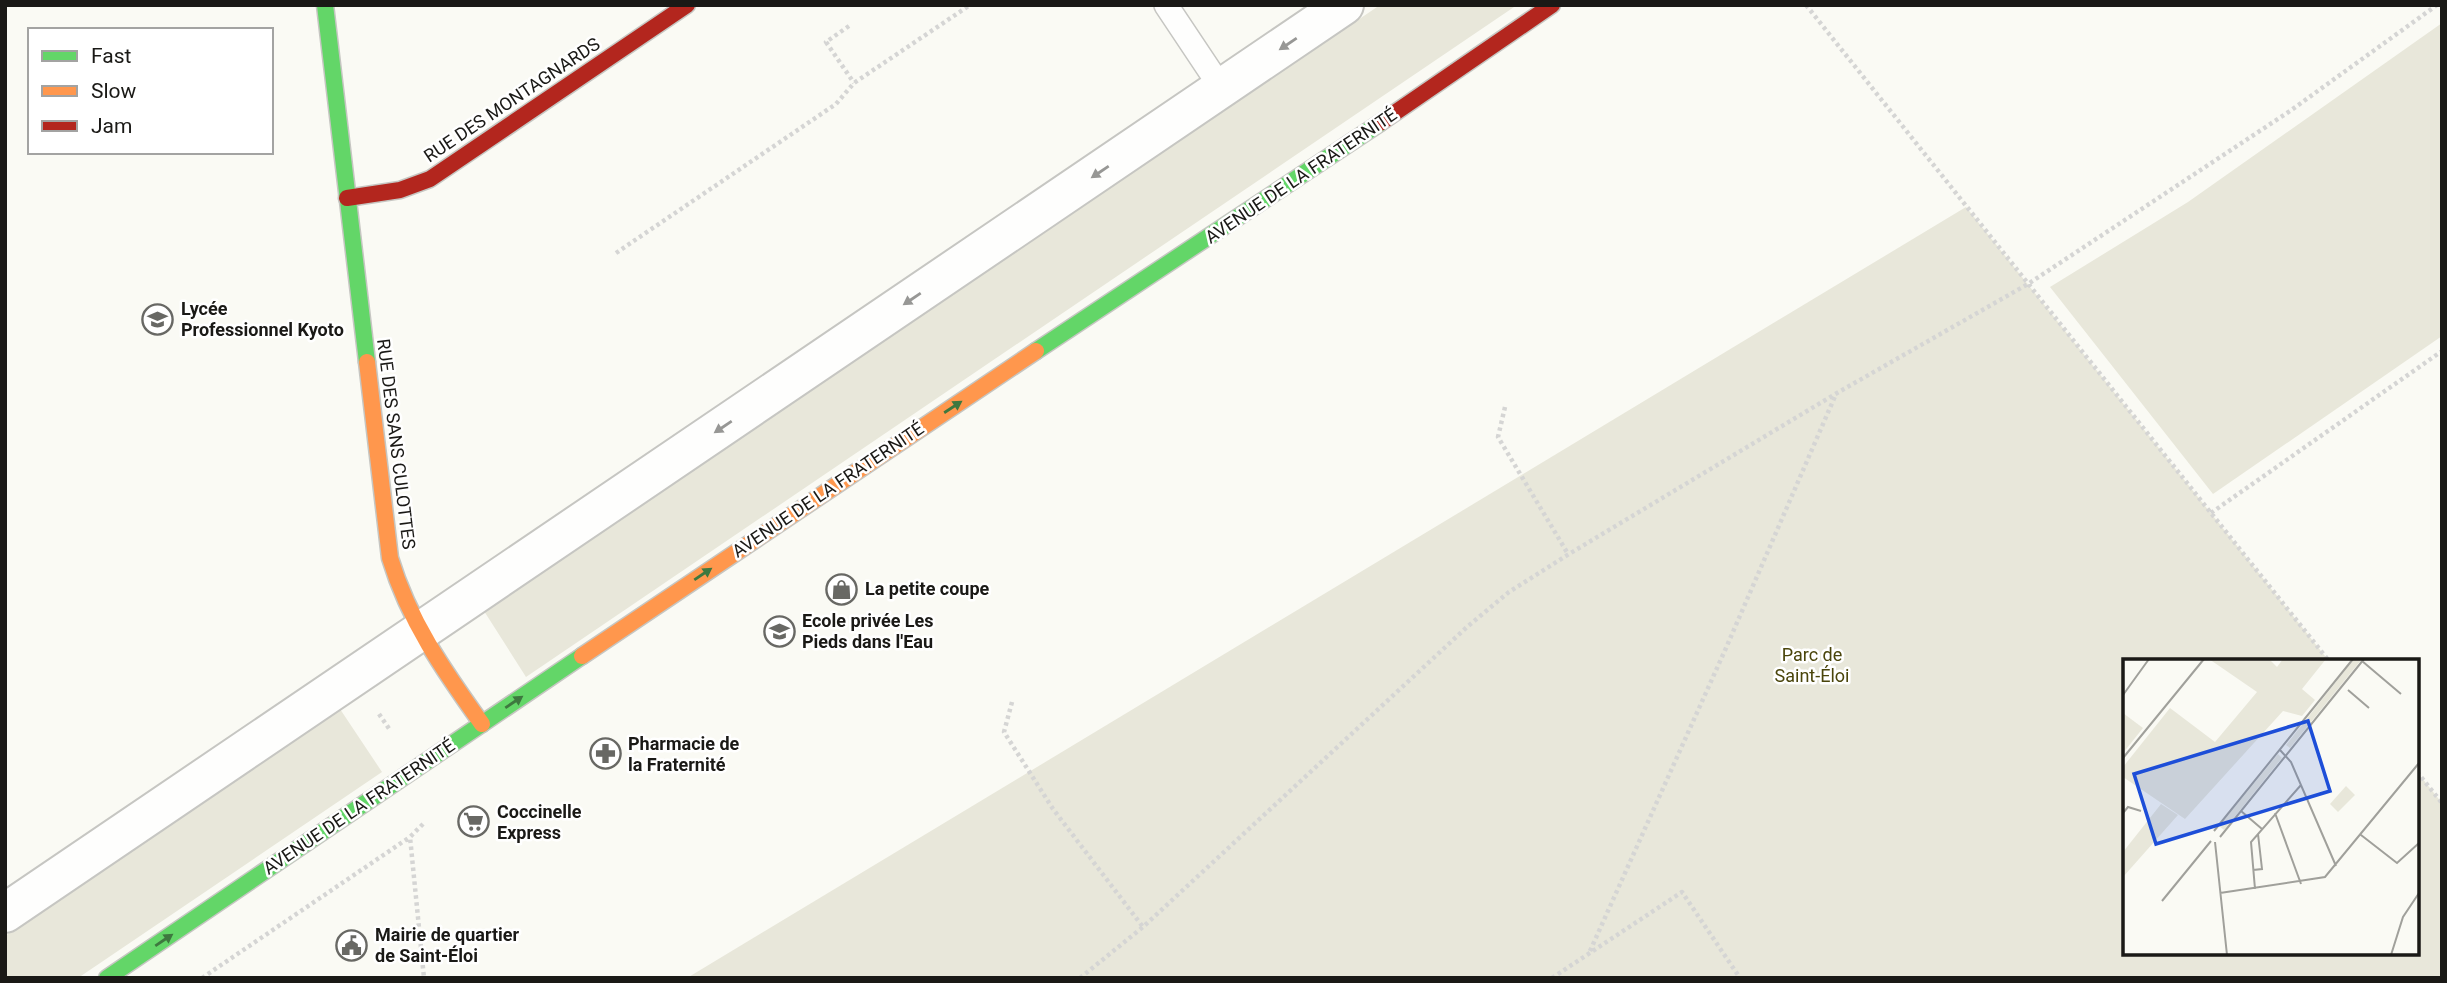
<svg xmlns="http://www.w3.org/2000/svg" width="2447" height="983" font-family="Roboto,sans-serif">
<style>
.green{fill:#e8e7da}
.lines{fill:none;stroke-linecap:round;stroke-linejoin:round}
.lane-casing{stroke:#c6c6c2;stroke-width:26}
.street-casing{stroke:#c6c6c2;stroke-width:42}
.fast-casing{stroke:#c6c6c2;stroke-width:19}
.slow-casing{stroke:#c6c6c2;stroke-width:19}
.jam-casing{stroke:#c6c6c2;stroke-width:19}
.path{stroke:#d5d5d4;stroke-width:4.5;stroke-dasharray:3.5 3.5;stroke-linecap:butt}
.lane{stroke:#fefefd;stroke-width:23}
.street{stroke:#fefefd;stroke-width:38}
.fast{stroke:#63d668;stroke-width:16}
.slow{stroke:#ff974d;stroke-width:16}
.jam{stroke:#b3261e;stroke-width:16}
.oneway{fill:#979795}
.oneway2{fill:#3e783f}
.labels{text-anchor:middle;stroke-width:5;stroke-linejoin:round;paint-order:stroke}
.street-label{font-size:18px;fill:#1a1916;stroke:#fff}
.poi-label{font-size:18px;font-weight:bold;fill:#1a1916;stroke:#fff;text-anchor:start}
.park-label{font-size:18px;fill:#4a450b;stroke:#fff}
.inset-road{fill:none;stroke:#a0a09b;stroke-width:2}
.view{fill:#1d4ed8;fill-opacity:0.15;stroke:#1d4ed8;stroke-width:3.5}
.inset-edge{fill:none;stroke:#1a1916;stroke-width:3.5}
</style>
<rect width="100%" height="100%" fill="#fafaf4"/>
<path class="green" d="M1380,5H1517L526,677L484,611Z
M2442,23V336L2213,494L2050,287L2188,202Z
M1966,207L2329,661H2125V953H2417V772L2442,803V978H687Z
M340,709L382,772L78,978H5V936Z"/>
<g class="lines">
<defs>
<path id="lane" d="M1166,5L1222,89"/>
<path id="street" d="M5,913L1344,5"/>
<path id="fast" d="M325,5L367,362
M1036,351L1380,123
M107,978L582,656"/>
<path id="slow" d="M367,362L390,558C409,621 444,671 482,724
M582,656L1036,351"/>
<path id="jam" d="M1380,123L1552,5
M347,198L400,190L430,179L687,5"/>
</defs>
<use href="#lane" class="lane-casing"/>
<use href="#street" class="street-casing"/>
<use href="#fast" class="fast-casing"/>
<use href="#slow" class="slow-casing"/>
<use href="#jam" class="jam-casing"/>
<path class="path" d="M1806,5L2329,661
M849,26L826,42L854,83
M616,253L836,104L854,83L970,5
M1505,407L1498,437L1568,554
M2211,513L2442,351
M1012,702L1004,732L1053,809L1143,927
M379,714L390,730
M2417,772L2442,803
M423,824L410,837L424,978
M1590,951L1726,648L1836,394
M202,978L410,837
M1080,978L1143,927L1467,627L1509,592L1569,554L1837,393L2028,284L2290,111L2437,5
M1552,978L1682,892L1740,978"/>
<use href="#lane" class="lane"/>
<use href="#street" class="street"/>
<use href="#fast" class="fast"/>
<use href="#slow" class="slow"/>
<use href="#jam" class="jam"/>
</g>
<defs><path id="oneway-solid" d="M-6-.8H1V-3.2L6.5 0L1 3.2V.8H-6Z" transform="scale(1.75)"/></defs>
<g class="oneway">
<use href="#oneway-solid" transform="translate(1288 44) rotate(146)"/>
<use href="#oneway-solid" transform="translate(1100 172) rotate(146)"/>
<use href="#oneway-solid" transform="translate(912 299) rotate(146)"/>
<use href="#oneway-solid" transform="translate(723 427) rotate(146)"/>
</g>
<g class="oneway2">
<use href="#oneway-solid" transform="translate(953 407) rotate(-33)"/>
<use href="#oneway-solid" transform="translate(703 574) rotate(-34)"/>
<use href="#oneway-solid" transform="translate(514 702) rotate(-34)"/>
<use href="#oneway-solid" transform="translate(164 940) rotate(-34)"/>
</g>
<defs>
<symbol id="school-ring" viewBox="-11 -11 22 22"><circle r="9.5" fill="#fff" stroke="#686864" stroke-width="1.5"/><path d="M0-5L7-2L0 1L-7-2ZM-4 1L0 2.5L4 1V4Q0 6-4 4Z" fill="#686864"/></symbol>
<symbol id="shop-ring" viewBox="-11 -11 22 22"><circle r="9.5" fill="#fff" stroke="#686864" stroke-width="1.5"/><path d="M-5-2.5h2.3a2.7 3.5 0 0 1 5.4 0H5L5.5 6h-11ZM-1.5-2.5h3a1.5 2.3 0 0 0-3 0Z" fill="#686864"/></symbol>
<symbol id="pharmacy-ring" viewBox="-11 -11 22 22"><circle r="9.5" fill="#fff" stroke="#686864" stroke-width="1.5"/><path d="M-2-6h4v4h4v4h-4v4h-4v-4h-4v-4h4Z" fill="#686864"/></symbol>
<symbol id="supermarket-ring" viewBox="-11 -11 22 22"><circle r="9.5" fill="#fff" stroke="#686864" stroke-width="1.5"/><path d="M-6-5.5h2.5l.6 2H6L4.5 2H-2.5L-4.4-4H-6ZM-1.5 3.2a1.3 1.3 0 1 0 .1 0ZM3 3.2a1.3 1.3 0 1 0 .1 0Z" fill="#686864"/></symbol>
<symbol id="civic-ring" viewBox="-11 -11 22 22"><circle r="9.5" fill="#fff" stroke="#686864" stroke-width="1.5"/><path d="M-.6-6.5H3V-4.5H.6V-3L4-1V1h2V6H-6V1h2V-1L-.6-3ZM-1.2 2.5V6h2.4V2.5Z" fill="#686864"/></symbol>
</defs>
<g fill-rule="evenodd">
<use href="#school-ring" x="140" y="302" width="35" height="35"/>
<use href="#shop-ring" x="824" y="572" width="35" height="35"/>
<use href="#school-ring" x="762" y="614" width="35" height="35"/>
<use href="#pharmacy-ring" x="588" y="736" width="35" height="35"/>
<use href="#supermarket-ring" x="456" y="804" width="35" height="35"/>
<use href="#civic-ring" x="334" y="928" width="35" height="35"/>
</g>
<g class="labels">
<g class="street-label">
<text transform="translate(512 100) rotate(-34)" y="6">RUE DES MONTAGNARDS</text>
<text transform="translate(1301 176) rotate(-34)" y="6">AVENUE DE LA FRATERNITÉ</text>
<text transform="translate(396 444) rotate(83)" y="6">RUE DES SANS CULOTTES</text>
<text transform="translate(828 490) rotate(-34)" y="6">AVENUE DE LA FRATERNITÉ</text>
<text transform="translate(359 807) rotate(-34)" y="6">AVENUE DE LA FRATERNITÉ</text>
</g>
<g class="poi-label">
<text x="181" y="315">Lycée<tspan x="181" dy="21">Professionnel Kyoto</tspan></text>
<text x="865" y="595">La petite coupe</text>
<text x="802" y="627">Ecole privée Les<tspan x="802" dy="21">Pieds dans l'Eau</tspan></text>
<text x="628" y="750">Pharmacie de<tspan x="628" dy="21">la Fraternité</tspan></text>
<text x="497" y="818">Coccinelle<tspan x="497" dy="21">Express</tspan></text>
<text x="375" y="941">Mairie de quartier<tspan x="375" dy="21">de Saint-Éloi</tspan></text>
</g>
<g class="park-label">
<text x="1812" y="661">Parc de<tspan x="1812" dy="21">Saint-Éloi</tspan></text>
</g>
</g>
<g transform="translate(2123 659)">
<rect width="296" height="296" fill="#fafaf4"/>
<path d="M86,0H146L154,8L160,0H203L179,30L192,41L179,57L160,52L62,160L0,118V108L47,49L92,83L134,33ZM231,0H239L167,89L163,86ZM0,54L20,69L0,94ZM155,95L159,99L101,171L96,167ZM223,127L232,136L215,153L207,145ZM38,145L55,156L0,218V193Z" fill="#e8e7da"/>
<path class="inset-road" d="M239,2L278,35M225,31L246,49M0,36L26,0M157,91L168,103L213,207M0,99L81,0M118,152L139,170M0,154L5,148L18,152M152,154L178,225M91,172L230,0M238,176L274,204L296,184M97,178L241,0M92,183L104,296M130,211L139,210L135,175M132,230L128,183L178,126M97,234L202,218L296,104M39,242L88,182M268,296L280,258L296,234"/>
<path class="view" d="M185,62L207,132L33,185L11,115Z"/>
<rect width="296" height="296" class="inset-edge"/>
</g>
<rect width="2447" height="983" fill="none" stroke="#1a1916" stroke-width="14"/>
<rect x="28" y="28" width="245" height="126" fill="#ffffff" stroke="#a3a3a2" stroke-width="2"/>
<rect x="42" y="51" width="35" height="10" fill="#63d668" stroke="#a3a3a2" stroke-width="2"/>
<text x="91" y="63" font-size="21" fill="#1a1916">Fast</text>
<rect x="42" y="86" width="35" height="10" fill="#ff974d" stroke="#a3a3a2" stroke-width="2"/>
<text x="91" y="98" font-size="21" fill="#1a1916">Slow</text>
<rect x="42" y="121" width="35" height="10" fill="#b3261e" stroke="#a3a3a2" stroke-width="2"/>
<text x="91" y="133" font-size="21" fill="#1a1916">Jam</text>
</svg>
